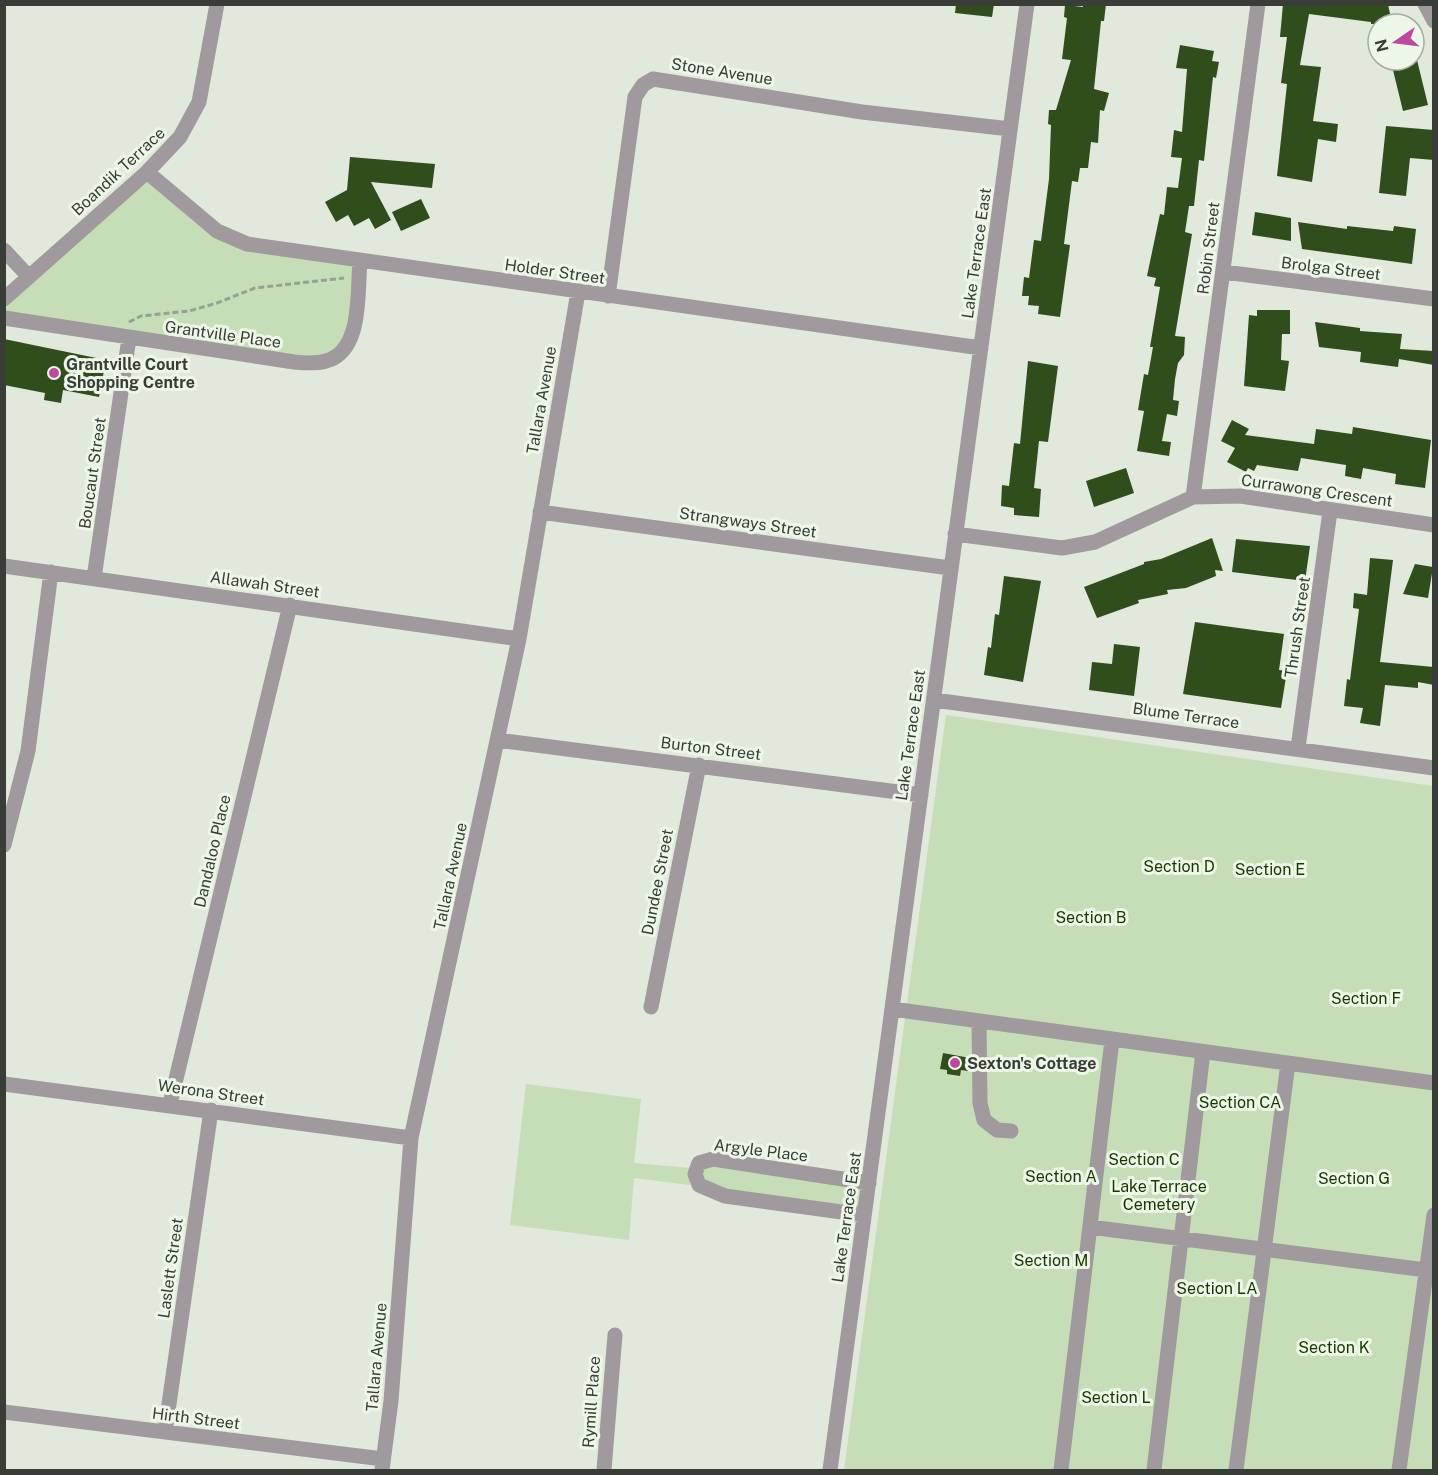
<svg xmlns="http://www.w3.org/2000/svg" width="1438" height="1475" font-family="'Public Sans',sans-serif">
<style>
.green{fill:#c5deb7}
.building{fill:#304d1c}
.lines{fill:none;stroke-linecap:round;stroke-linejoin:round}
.path{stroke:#989f94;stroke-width:3;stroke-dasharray:6 3;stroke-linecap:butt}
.minor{stroke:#a0999d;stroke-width:15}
.poi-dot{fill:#bf489d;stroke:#edf7e8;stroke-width:2}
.labels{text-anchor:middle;stroke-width:6;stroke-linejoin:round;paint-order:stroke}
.street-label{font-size:16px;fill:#393d37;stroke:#edf7e8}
.poi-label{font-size:16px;font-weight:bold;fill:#393d37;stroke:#edf7e8;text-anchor:start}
.park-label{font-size:16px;fill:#183700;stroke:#edf7e8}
</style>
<rect width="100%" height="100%" fill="#e0e9db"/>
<path class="green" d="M146,178C176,205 204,237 242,249L358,264L347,338L324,358L297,359L5,315L4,306Z
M946,715L1433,786V1470H844Z
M526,1084L641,1099L634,1163L692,1168L690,1185L634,1178L629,1240L510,1225Z
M713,1163L865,1186L862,1211L725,1192L702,1183L701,1166Z"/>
<path class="building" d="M956,4H994L992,17L955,13Z
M1083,4H1106L1104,21H1101L1094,89L1109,93L1104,111L1100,110L1098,143L1091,142L1088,168H1080L1078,182L1072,181L1064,244L1070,245L1060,317L1038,314L1039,306L1028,305L1029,296H1022L1024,277L1029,278L1034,240L1041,241L1049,179L1051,125L1048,124L1049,110H1056L1071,60L1062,59L1067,18L1064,17L1065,5L1083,7Z
M1283,4H1388L1392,24H1371V22L1309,14L1300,65L1321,67L1313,121L1338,124L1336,142L1318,139L1312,182L1277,176L1287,84L1281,83L1287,37H1280Z
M1180,45L1214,51L1212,61L1219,62L1216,78L1213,77L1204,161L1199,160L1194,206H1189L1185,232L1192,234L1175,336L1185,337L1184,355L1178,363L1175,379L1173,400L1179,401L1177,416L1167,414L1162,441L1171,442L1169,456L1137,451L1144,411L1138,410L1144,374L1148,375L1153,347H1150L1160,287L1154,286L1156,278L1147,276L1160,214L1164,215L1167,187L1178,188L1182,158L1171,157L1174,130L1182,132L1187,69L1176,68Z
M1417,60L1428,105L1403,111L1392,66Z
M1386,126L1434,130V160L1410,158L1406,196L1379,193Z
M350,157L435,164L432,188L371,182L391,220L375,229L369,218L354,226L348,215L336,222L325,202L347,190Z
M421,199L430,218L401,231L392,212Z
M1255,212L1291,218V241L1252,235Z
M1298,222L1347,229V226L1393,231L1394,226L1416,229L1412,264L1302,249Z
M1257,310H1290V334H1282L1281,360L1289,361L1285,391L1244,386L1249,315L1257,316Z
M1315,322L1360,328V331L1402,334L1400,349L1434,351V365L1399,359L1398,367L1360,362L1361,352L1319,347Z
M4,339L106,360L99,397L63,390L61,403L44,400L45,393L4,385Z
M1028,361L1058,366L1048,442L1039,441L1034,488L1041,489L1039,517L1014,515V508L1001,506L1002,485L1009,486L1014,443L1020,444Z
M1232,420L1249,429L1245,435L1314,444L1316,429L1352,434L1353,427L1431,440L1425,488L1395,484L1396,474L1363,468L1361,479L1345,476L1346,465L1301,458L1298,471L1257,465L1254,471L1248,468L1246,472L1227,462L1235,448L1221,441Z
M1126,468L1134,493L1094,507L1086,481Z
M1212,538L1223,571L1215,570L1216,576L1186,588L1167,590L1168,594L1138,600L1139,603L1097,618L1084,587L1144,564V562L1161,559Z
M1236,539L1310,546L1305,581L1232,572Z
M1370,558L1393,560L1380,662L1434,667V685L1418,682V688L1385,685L1380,726L1360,723L1363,708L1344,706L1347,679L1350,680L1359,609L1353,608L1354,593L1367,595Z
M1415,564L1433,567L1428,598L1403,594Z
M1004,576L1041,581L1023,682L984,675L988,647L991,648L995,614L999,615Z
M1195,622L1284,634L1279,670L1287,671L1281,708L1183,694Z
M1114,644L1140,647L1134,696L1089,690L1092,662L1112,664Z
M943,1053L970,1058L968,1071L961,1070L960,1076L947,1074V1070L940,1069Z"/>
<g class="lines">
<path class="path" d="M129,322L141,316L189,311L217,303L255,288L344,278"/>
<path class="minor" d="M1425,4L1434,21
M147,172L217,231L247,244L981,348
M4,250L29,277
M1224,272L1434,299
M608,296L635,97L643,85L653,79L862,112L1010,129
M4,299L147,172L180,137L199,102L217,4
M4,318L294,362C304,363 316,364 326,361C363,351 357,292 360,262
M1193,497L1258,4
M540,512L950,568
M955,534L1062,548L1095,542L1193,497L1240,496L1434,525
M4,566L519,639
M94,578L129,338
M934,700L1434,768
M497,740L921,795
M1298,748L1330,511
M4,845L28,751L51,572
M651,1007L699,765
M892,1009L1434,1083
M979,1021L980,1103L984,1120L997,1130L1011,1131
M4,1084L411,1138
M170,1104L290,605
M864,1215L725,1196L699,1185L695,1174L699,1163L713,1159L869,1183
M1090,1227L1426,1270
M4,1412L383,1459
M165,1432L211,1110
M382,1470L391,1401L411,1138L519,639L578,292
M604,1470L615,1335
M830,1470L1027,4
M1061,1470L1112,1040
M1154,1470L1203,1052
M1236,1470L1288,1063
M1399,1470L1434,1215"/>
</g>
<g class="poi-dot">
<circle cx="54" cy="373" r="6"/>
<circle cx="955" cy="1063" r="6"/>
</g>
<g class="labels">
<g class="street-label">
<text transform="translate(722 71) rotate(9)" y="6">Stone Avenue</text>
<text transform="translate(118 171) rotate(-43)" y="6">Boandik Terrace</text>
<text transform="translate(1208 248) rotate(-83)" y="6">Robin Street</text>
<text transform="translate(976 253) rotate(-82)" y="6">Lake Terrace East</text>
<text transform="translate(1331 268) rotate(7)" y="6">Brolga Street</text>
<text transform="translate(555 271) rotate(8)" y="6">Holder Street</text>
<text transform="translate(223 334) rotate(8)" y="6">Grantville Place</text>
<text transform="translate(541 400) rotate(-80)" y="6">Tallara Avenue</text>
<text transform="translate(92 473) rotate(-82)" y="6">Boucaut Street</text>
<text transform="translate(1317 490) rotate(8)" y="6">Currawong Crescent</text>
<text transform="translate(748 522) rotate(8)" y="6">Strangways Street</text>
<text transform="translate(265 584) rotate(8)" y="6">Allawah Street</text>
<text transform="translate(1297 627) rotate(-82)" y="6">Thrush Street</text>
<text transform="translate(1186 715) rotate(8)" y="6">Blume Terrace</text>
<text transform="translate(910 735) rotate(-82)" y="6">Lake Terrace East</text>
<text transform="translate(711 748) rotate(7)" y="6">Burton Street</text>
<text transform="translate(212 851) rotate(-77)" y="6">Dandaloo Place</text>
<text transform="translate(450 876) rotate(-78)" y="6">Tallara Avenue</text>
<text transform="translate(657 882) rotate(-79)" y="6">Dundee Street</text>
<text transform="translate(211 1092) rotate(8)" y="6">Werona Street</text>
<text transform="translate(761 1150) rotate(7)" y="6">Argyle Place</text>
<text transform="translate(846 1217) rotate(-82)" y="6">Lake Terrace East</text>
<text transform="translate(170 1268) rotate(-82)" y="6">Laslett Street</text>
<text transform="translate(376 1357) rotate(-85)" y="6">Tallara Avenue</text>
<text transform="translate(591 1402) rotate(-86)" y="6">Rymill Place</text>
<text transform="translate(196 1418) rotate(7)" y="6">Hirth Street</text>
</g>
<g class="poi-label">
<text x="66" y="370">Grantville Court<tspan x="66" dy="18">Shopping Centre</tspan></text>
<text x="967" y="1069">Sexton's Cottage</text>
</g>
<g class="park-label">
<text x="1179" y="872">Section D</text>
<text x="1270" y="875">Section E</text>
<text x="1091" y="923">Section B</text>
<text x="1366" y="1004">Section F</text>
<text x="1240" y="1108">Section CA</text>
<text x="1144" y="1165">Section C</text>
<text x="1061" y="1182">Section A</text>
<text x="1354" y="1184">Section G</text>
<text x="1159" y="1192">Lake Terrace<tspan x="1159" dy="18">Cemetery</tspan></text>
<text x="1051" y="1266">Section M</text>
<text x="1217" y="1294">Section LA</text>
<text x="1334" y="1353">Section K</text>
<text x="1116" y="1403">Section L</text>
</g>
</g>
<rect width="1438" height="1475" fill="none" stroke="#393d37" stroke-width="12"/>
<g transform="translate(1396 42) rotate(256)"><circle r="28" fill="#edf7e8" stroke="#a5ada1" stroke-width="1.5"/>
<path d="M0-4.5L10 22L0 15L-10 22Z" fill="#bf489d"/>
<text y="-9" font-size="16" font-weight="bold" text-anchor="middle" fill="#393d37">N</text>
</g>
</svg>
